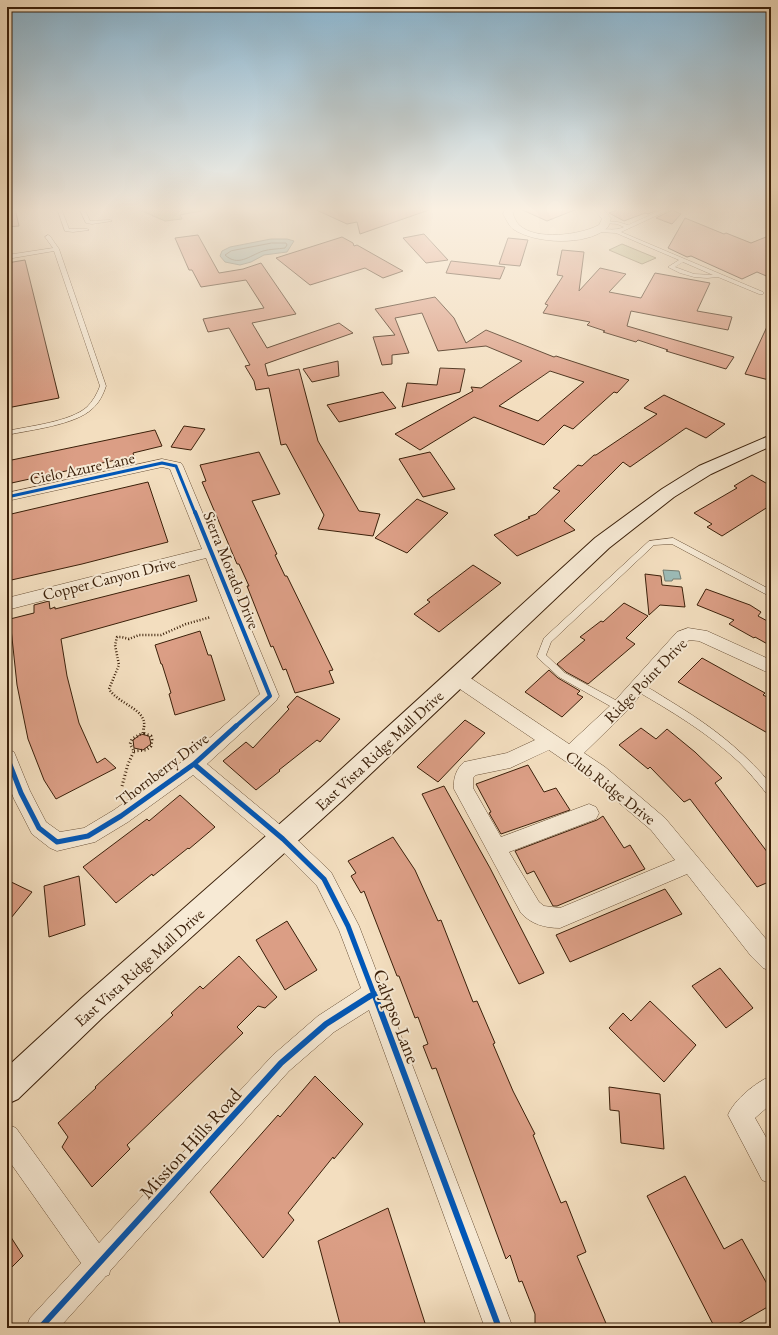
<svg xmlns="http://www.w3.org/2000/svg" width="778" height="1335" font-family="'EB Garamond',serif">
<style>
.green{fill:#c2bf8d;stroke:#7e704c}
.water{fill:#9cbbb7;stroke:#757d72}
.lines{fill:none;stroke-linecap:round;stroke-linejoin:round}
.shore{stroke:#6c6e60;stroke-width:1}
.building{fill:#db9e85;stroke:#3b200a;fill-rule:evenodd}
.lane-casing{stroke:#695037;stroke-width:1}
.street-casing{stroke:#695037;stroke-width:1}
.secondary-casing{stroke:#3b200a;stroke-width:2}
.path-far1{stroke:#3b200a;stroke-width:2.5;stroke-dasharray:1 2;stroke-linecap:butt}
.path{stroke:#3b200a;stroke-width:3;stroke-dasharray:1 2.5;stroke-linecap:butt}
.lane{fill:#f7ead5;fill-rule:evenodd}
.street{fill:#f7ead5;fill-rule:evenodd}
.secondary{fill:#f7ead5;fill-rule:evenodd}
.cycleway-far3-casing{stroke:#f7ead5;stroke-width:5}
.cycleway-far2-casing{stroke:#f7ead5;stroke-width:6}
.cycleway-far1-casing{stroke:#f7ead5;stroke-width:8}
.cycleway-casing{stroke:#f7ead5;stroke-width:8}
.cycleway-far3{stroke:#0057b8;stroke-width:3}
.cycleway-far2{stroke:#0057b8;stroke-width:4}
.cycleway-far1{stroke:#0057b8;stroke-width:5}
.cycleway{stroke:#0057b8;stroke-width:6}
.labels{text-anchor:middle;stroke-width:4;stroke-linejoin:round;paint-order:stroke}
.street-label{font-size:16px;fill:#3b200a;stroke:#f7ead5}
.near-street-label{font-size:19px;fill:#3b200a;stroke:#f7ead5}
</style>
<rect width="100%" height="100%" fill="#f3debf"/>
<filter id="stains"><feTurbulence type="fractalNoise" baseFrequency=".005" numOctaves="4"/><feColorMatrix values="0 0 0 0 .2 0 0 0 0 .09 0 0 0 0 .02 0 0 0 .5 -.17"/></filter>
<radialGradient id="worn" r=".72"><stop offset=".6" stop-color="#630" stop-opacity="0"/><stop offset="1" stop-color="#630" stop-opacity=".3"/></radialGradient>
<path class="green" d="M135,208H216L180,215L182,219L165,221Z
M622,244L656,258L642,264L609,250Z"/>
<path class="water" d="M271,239H287L294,241L287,252L264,255L251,262L240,265L225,262L220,256L222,251L230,247Z
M663,570L679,571L681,579H673L672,581H665Z"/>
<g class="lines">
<path class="shore" d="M272,243H286L287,245L285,248C278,249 270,249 263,251C249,256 238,267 225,255L231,251Z"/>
</g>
<path class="building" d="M7,208H15L19,226L7,227Z
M312,208H429V210L360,234L357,222L347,224Z
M518,208H577V209L547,221Z
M622,208H662L648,214L645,213L624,221L609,213Z
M672,210L681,214L672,224L656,218Z
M685,218L724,234L726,233L751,243L771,235V278L757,272L742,279L691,256L687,257L668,248Z
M424,234L448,260L426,263L403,238Z
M198,235L219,273L243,269L261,263L296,314L252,323L267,348L339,323L353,333L265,364L268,376L299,369L318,441L359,511L380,514L373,536L318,529L324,515L286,444L281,445L269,388L256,390L254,381L245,366L250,365L229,328L208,332L203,319L264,308L246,280L201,287L192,270H189L175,238Z
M342,237L353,243L354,246L357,245L403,271L383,278L365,268L310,285L276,258Z
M508,238L528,240L520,266L499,264Z
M562,250L584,252L579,291L600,268L626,274L609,292L641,298L655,273L710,283L697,311L732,317L728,330L631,311L627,326L734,357L726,369L666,351L668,350L638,340L636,342L603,332L605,331L587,325L590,322L543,313L548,305L545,304L563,276L557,275Z
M25,260L59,398L7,408V263Z
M451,261L505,267L500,279L446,273Z
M435,297L454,318L466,343L486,330L554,357L556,356L629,380L617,393L614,392L573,429L564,425L544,445L474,417L420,450L395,434L473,391L471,387L481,388L522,361L486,346L438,351L422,313L395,318L409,353L392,355V364L382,365L373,337L395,335L375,309ZM550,371L584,382L538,421L499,406Z
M771,318V374L769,380L745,374Z
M338,361L339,376L312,382L303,369Z
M440,368L465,369L460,392L402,407L407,383L437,385Z
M383,392L396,408L339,422L327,405Z
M664,395L725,424L706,438L686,428L630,467L623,462L564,521L575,530L517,556L494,535L530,518L528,517L536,514L560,491L553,488L578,465L582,466L594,455H596L657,414L644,408Z
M184,426L205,429L191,450L171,447Z
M155,430L162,446L133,453L134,456L7,484V461Z
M259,452L280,494L252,501L277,554L275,555L285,576H287L333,670L329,671L334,683L295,693L286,669L283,670L273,646L271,647L247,586H249L239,564H237L202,482L206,481L200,465Z
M430,452L455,489L423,497L399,459Z
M752,475L771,486V505L722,536L707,527L712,524L694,513L737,488L734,486Z
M148,482L168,542L82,564L7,581V515Z
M417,499L448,513L407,553L375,538Z
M473,565L501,583L439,632L414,614L430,602L427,600Z
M645,574L661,576L662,585L682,587L685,607L660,605L649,615Z
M189,575L197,601L61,639L67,676L79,723L97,763L105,758L116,768L56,799L44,780L28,739L17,685L10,619L34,613V605L49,601L50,609L55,607V609Z
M706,589L750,605L761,612L758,616L771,623V646L755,637L754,638L729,624L734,620L697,605Z
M624,603L648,616L626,638L635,644L588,684L566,672L557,664L585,640L580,637L601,621L603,622Z
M200,631L208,655H211L225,700L175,715L169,694L171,693L162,664H161L155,645Z
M702,658L765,693L763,695L771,699V735L678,682Z
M549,670L558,678L580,691L577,694L583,697L562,717L525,692Z
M297,696L340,719L320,742L317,740L279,770L280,771L256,790L223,761L246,742L253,748L289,709L287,707Z
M465,720L485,733L438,782L417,767Z
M641,728L656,739L667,729L695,752L722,778L715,783L771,857V881L757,887L690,799L684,802L650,767L648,769L619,745Z
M141,734L149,736L151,744L143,750L134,748L133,740Z
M528,765L544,792L556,788L570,810L501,834L489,813L491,812L476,784Z
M444,786L490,868L544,973L519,984L422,794Z
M180,795L215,827L189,849L188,848L153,876L152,874L116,903L83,867L147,819L149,821Z
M603,816L624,848L630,845L645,869L557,906H553L534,871L527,874L515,851L597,820Z
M393,837L415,870L438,921L441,920L473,1002L477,1001L495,1043L493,1044L513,1091L535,1134L533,1135L561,1203L566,1201L586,1252L577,1256L608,1328H535V1314L522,1281L519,1282L510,1255L506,1259L436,1068L432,1069L423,1046L428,1044L418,1017L415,1018L399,976H397L364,891L361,893L351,876L356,873L348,861Z
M79,876L85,925L49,937L44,886Z
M7,880L32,892L7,923Z
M665,889L682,914L570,962L556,935Z
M287,921L317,970L285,990L256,940Z
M239,956L277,997L265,1008L258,1006L237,1027L243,1033L127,1145L130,1149L92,1187L62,1147L68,1137L58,1123L96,1088L95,1087L173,1015L171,1013L200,986L203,989Z
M720,968L753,1008L726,1028L692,986Z
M650,1001L696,1045L664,1082L609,1028L623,1013L631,1021Z
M315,1076L363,1124L334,1159L333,1157L288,1213L294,1220L263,1258L210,1192L278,1115L280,1117Z
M609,1087L660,1094L664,1149L621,1143L619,1111L610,1110Z
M685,1176L724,1249L742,1239L771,1291V1305L731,1328H715L647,1196Z
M388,1208L425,1323L415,1328H341L318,1241Z
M7,1231L23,1256L7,1272Z"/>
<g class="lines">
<defs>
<path id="lane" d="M57,208H61L69,229H87L89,230L73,232L65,231Z
M79,208H84L90,221L110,220L112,221L92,224L86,223Z
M666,208H673L621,232L763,292V294H759L718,277L707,278L694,277L680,273L668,267L679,260L616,233L599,232L597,231C604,227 614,232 624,227L617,224L604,223V221L618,222L628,225ZM683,262L713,275L694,274L675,267Z
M48,235L50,236L59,249L106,386C103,395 99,403 92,409C75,425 30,430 7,435V431C29,426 70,422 87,407C93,401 97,394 100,386L54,251L7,259V255L53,248L45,237Z
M673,538L771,590V597L672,544L654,545L551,642L546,655L565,673L623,704L625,707L623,710H617L559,677L538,658L537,656L544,638L649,541Z
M638,683C649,687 660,695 670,701C711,726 740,748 771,784V795L767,794C758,783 749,772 739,762C708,733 671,711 635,690L633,687L635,684Z"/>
<path id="street" d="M506,208H515L513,214C514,217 516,222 519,225C536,241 580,235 599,225L602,219L593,208H602L611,218C610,222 609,227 606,229C585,246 535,244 513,229C509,226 506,219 503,214Z
M162,459L181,463L183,466L279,696L276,701L207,764L290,833L331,872L359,926L513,1328H485L369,1010L334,1032L289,1071L110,1271L109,1275L106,1276L59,1328H26L30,1318L81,1263L7,1158V1124L16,1128L99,1243L273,1055L318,1016L361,988L339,930L317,886L276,845L193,775L128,822L95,842L57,851L50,848L32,834L14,799L7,781V749L14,752L30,791L46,822L60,832L84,828L114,810L187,758L260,694L206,558L7,610V598L202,549L170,469L162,467L7,501V493Z
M688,628L707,631L771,660V674L699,641L689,640L623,715L584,753L605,767L665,818L771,945V971L763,968L751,956L687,874L560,928C545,928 531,924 521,913L454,789C453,779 456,769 464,762L507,753L535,740L451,683L448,678L451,673L457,671L463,673L569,744L611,705L677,632ZM549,750L591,779L651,830L675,860L560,908L544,906L539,902L509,852L596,819L599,813L596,807L589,804L501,837L473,788V778L476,775L510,768Z
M771,1076V1104L755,1118L771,1146V1184L762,1180L728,1115C734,1100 756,1082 771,1076Z"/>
<path id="secondary" d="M771,435V446L711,474L674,497L609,548L343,800L103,1017L18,1099L7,1104V1067L83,997L325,784L595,538L662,489L699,466Z"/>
</defs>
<use href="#lane" class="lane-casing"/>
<use href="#street" class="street-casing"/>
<use href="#secondary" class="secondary-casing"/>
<path class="path-far1" d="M144,727C147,709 118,704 109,689L119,665L115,645L117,637H121L129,639L139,635H161L186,624L211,617"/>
<path class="path" d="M134,751L146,750L151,746L152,740L151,736L143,733
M122,786L128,764L134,751L130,744L132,739L143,733L144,726"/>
<use href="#lane" class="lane"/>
<use href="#street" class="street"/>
<use href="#secondary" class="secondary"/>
<defs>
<path id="cycleway-far3" d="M7,497L162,463L176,466L195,513"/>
<path id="cycleway-far2" d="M195,512L270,696L235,727"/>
<path id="cycleway-far1" d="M7,757L21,793L39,828L57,842L88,836L121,816L194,764L236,726
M194,764L283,839L324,879L348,926L375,997
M369,997L374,993"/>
<path id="cycleway" d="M375,996L499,1328
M40,1328L281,1063L326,1024L370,996"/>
</defs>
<use href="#cycleway-far3" class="cycleway-far3-casing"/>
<use href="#cycleway-far2" class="cycleway-far2-casing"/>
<use href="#cycleway-far1" class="cycleway-far1-casing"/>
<use href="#cycleway" class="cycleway-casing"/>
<use href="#cycleway-far3" class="cycleway-far3"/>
<use href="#cycleway-far2" class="cycleway-far2"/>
<use href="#cycleway-far1" class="cycleway-far1"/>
<use href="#cycleway" class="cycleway"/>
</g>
<linearGradient id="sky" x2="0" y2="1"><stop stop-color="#89b7d4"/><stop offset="0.53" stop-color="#faf0e2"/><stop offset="1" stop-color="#faf0e2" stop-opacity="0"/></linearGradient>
<rect width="778" height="395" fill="url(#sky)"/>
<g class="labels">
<g class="street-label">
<text transform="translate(82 468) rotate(-12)" y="6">Cielo Azure Lane</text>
<text transform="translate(232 570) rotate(68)" y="6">Sierra Morado Drive</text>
<text transform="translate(109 578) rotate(-14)" y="6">Copper Canyon Drive</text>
<text transform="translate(645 680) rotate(-46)" y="6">Ridge Point Drive</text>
<text transform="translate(379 750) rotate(-43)" y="6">East Vista Ridge Mall Drive</text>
<text transform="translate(162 769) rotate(-37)" y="6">Thornberry Drive</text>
<text transform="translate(611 787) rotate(38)" y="6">Club Ridge Drive</text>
<text transform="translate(139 967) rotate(-42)" y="6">East Vista Ridge Mall Drive</text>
</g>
<g class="near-street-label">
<text transform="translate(397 1016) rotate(69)" y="7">Calypso Lane</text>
<text transform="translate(190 1143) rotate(-48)" y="7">Mission Hills Road</text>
</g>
</g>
<rect width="778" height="1335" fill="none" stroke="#f3debf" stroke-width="24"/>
<rect x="8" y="8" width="762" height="1319" fill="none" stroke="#3b200a" stroke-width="2"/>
<rect x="12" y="12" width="754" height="1311" fill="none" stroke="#3b200a"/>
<rect width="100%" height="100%" filter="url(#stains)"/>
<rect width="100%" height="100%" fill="url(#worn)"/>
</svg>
